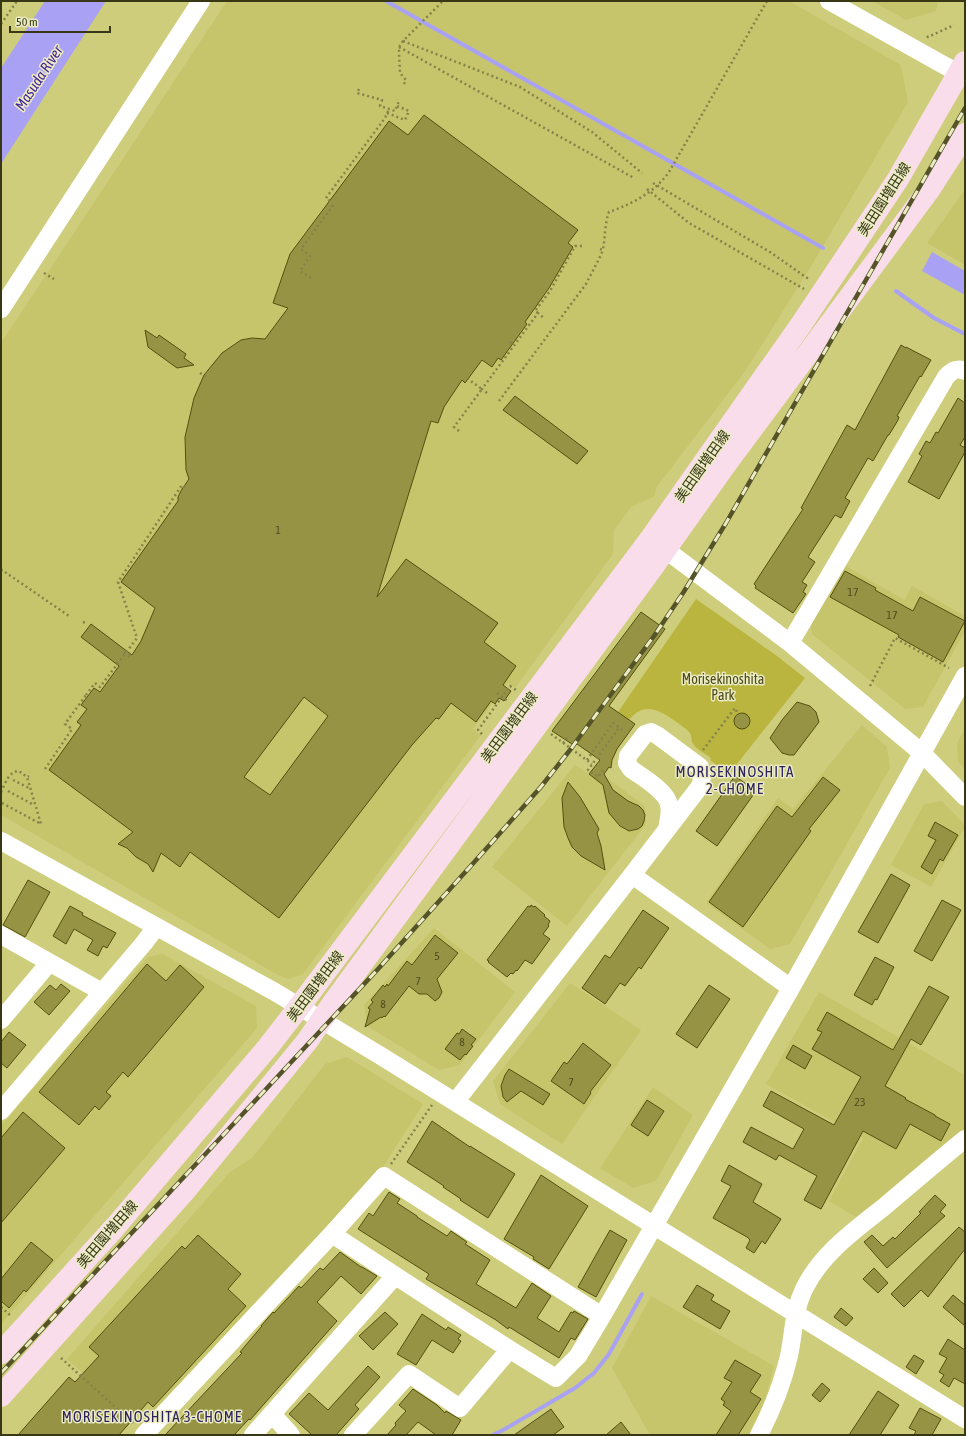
<svg xmlns="http://www.w3.org/2000/svg" width="966" height="1436" font-family="'Asap Condensed','Noto Sans JP',sans-serif">
<style>
.built{fill:#c7c56b}
.green{fill:#b9b53e}
.water{fill:#a9a2f4}
.lines{fill:none;stroke-linecap:round;stroke-linejoin:round}
.stream{stroke:#a9a2f4;stroke-width:4}
.building{fill:#969444;stroke:#52500f;fill-rule:evenodd}
.path{stroke:#848349;stroke-width:2.5;stroke-dasharray:2 3;stroke-linecap:butt}
.minor{stroke:#fff;stroke-width:18}
.major{stroke:#faddeb;stroke-width:22}
.rail-casing{stroke:#555429;stroke-width:4.5}
.rail{stroke:#ebebc4;stroke-width:3;stroke-dasharray:9;stroke-linecap:butt}
.labels{text-anchor:middle;stroke-width:3;stroke-linejoin:round;paint-order:stroke}
.number-label{font-size:12px;fill:#504e21}
.street-label{font-size:14px;fill:#383715;stroke:#ebebc4}
.park-label{font-size:14px;fill:#4c4a17;stroke:#ebebc4}
.water-label{font-size:15px;font-style:italic;fill:#442499;stroke:#ebebc4}
.neighbourhood-label{font-size:15px;letter-spacing:1px;fill:#2d225c;stroke:#ebebc4}
</style>
<rect width="100%" height="100%" fill="#cecd7c"/>
<path class="built" d="M227,1H789L901,65L908,102L810,268L746,370L656,488L655,496L631,507L614,530L613,554L515,688L508,683L473,729L481,735L303,974L288,979L278,975L1,815V343Z
M872,1H938L936,11L906,20Z
M965,189V265L927,243Z
M846,566L904,600L912,586L965,616V631L923,707L905,709L812,634L811,625Z
M862,725L887,747L890,768L790,944L770,949L706,903L778,798L793,809Z
M965,729V769L958,762L957,743Z
M575,765L599,781L603,775L645,806L646,824L567,926L492,867Z
M942,801L965,825V827L931,887L891,865L924,804Z
M434,928L515,992L460,1065L439,1070L367,1026L364,1005Z
M163,954L256,1006L257,1028L1,1324V1126L148,957Z
M570,983L641,1030L562,1144L500,1104L493,1081Z
M819,992L965,1075V1129L856,1217L829,1201L863,1138L766,1084Z
M347,1057L423,1104L380,1172L264,1292L143,1426L67,1359L230,1172L252,1158L325,1064Z
M653,1087L693,1115L656,1181L633,1188L600,1168Z
M651,1296L774,1366L766,1397L760,1417L750,1435H650L612,1368Z"/>
<path class="green" d="M696,599L777,656L805,678L729,774L710,760L711,758C706,754 697,750 694,745C691,742 692,737 690,733C686,728 680,725 675,721C660,710 644,701 629,720L618,712Z"/>
<path class="water" d="M45,1H106L1,164V68Z
M932,252L965,271V291L963,294L922,271Z"/>
<g class="lines">
<path class="stream" d="M386,1L823,248
M896,291L934,318L965,334
M493,1435L505,1429L575,1388L594,1373L609,1354L642,1294"/>
</g>
<path class="building" d="M424,115L578,230L568,243L573,247L549,288L525,322L527,324L501,360L498,358L492,367L482,360L465,383L462,380L444,407L438,423L431,421L377,597L406,559L498,623L484,642L516,666L503,685L511,691L504,701L499,698L495,704L491,701L476,722L451,703L439,719L436,718L412,745L279,918L190,852L180,867L161,853L153,872L148,864L136,857L127,848L118,844L133,832L49,770L81,725L77,722L87,709L81,705L94,688L100,692L119,666L81,637L91,624L132,655L141,641L155,608L121,582L178,501V497L182,489L189,479L186,470L185,437L194,398L204,375L222,353L241,340L252,338L265,339L288,308L273,303L290,254L389,121L408,135ZM304,697L328,716L270,795L244,777Z
M145,330L157,338L159,335L186,354L184,358L194,365L177,368L148,347Z
M901,345L906,348V347L931,360L921,377L920,376L897,416L899,417L898,420L889,435H888L873,461L868,458L845,498L850,501L841,518L835,515L808,557L815,562L802,582L807,585L803,592L806,594L793,613L755,588L756,586L754,584L803,509L801,508L847,425L855,430Z
M515,396L588,451L577,464L503,410Z
M958,398L965,403V437L960,445L965,448V452L939,499L908,482L922,456L919,454L926,441L930,443L936,432L938,433Z
M845,571L876,588L875,590L913,611L920,597L965,621L943,662L898,637L899,635L830,597Z
M641,612L665,629L609,706L635,724L617,749L612,760L611,768L609,767L604,774L613,790L628,801L639,806L643,810L645,815L644,821L642,826L638,829L629,831L620,826L609,813L603,785L589,774L600,760L577,744L575,746L552,731Z
M797,702L810,706L816,712L819,722L794,755H789L782,753L770,738L782,720Z
M734 721a8 8 0 1 1 16 0a8 8 0 1 1-16 0Z
M735,776L756,791L717,846L696,831Z
M823,777L840,790L809,829L811,831L743,927L709,902L777,806L792,817Z
M568,782L580,797L599,829L597,833L601,846L605,870L581,856L572,847L568,838L564,827L562,798Z
M935,822L958,835L943,861L940,859L932,874L921,867L936,840L928,836Z
M891,874L910,885L878,943L858,932Z
M28,880L50,892L25,937L3,925Z
M942,900L961,910L932,961L914,951Z
M531,905L534,907L535,906L545,915L544,916L550,921L548,925L549,926L543,934L550,939L532,964L525,960L517,971L516,970L513,974L511,973L507,977L488,962L489,961L487,960L528,906L530,907Z
M70,906L83,913L82,915L116,933L107,948L103,946L98,956L87,950L93,940L74,929L66,944L53,936Z
M643,910L669,928L641,969L639,967L625,986L620,983L605,1004L582,988L605,955L610,958Z
M435,935L458,953L437,979L442,992L439,998L435,1001L427,994H419L409,986L385,1017L384,1016L382,1018L381,1017L365,1027L370,1009L368,1008L373,1002L371,1000L383,985L385,987L387,984L388,986L407,961L412,965Z
M875,957L894,967L877,1000L875,999L872,1005L854,995Z
M147,964L166,981L180,965L204,987L128,1077L123,1072L106,1092L111,1096L99,1110L95,1106L79,1125L39,1092Z
M61,984L70,991L49,1015L34,1002L50,985L56,990Z
M709,985L730,999L697,1048L676,1034Z
M929,986L949,997L921,1045L911,1039L885,1086L906,1098L905,1099L935,1115V1116L950,1124L941,1141L910,1124L896,1149L863,1131L821,1209L804,1200L817,1176L779,1155L776,1160L743,1142L751,1127L793,1149L804,1129L763,1106L771,1091L834,1125L861,1077L812,1049L822,1032L817,1030L827,1012L893,1050Z
M462,1029L476,1039L471,1045L473,1046L466,1055L465,1054L460,1060L445,1049L457,1033L459,1034Z
M9,1032L26,1045L7,1068L1,1063V1042Z
M583,1043L611,1065L590,1092L591,1093L584,1104L551,1081L564,1062L567,1064Z
M793,1045L812,1056L805,1069L786,1058Z
M509,1069L550,1094L543,1105L521,1091L507,1102L503,1097L501,1086L505,1075Z
M647,1100L664,1111L648,1136L631,1125Z
M23,1112L65,1148L1,1223V1138Z
M432,1121L470,1147V1146L515,1174L488,1218L460,1200L461,1199L443,1187L444,1186L407,1162Z
M729,1165L762,1184L753,1202L781,1219L765,1244L762,1241L754,1253L746,1248L750,1240L747,1237L713,1218L731,1186L721,1181Z
M541,1175L588,1206L549,1269L533,1259L534,1257L504,1239Z
M389,1192L400,1199L397,1203L417,1216V1217L447,1236L451,1231L467,1242L465,1244L490,1260L476,1284L516,1308L532,1283L551,1296L537,1318L559,1332L571,1312L573,1313L574,1311L588,1319L575,1340L571,1338L559,1358L509,1327L508,1329L496,1320L426,1279L429,1274L358,1229L369,1213L373,1216Z
M935,1195L946,1205L940,1212L945,1216L887,1268L864,1242L872,1235L883,1246L893,1237L895,1239L921,1213L919,1212Z
M959,1227L965,1232V1249L928,1297L921,1290L904,1307L891,1294Z
M610,1230L627,1240L596,1297L578,1287Z
M198,1235L241,1274L228,1289L246,1306L153,1407L148,1402L119,1435H18L69,1377L75,1382L99,1356L89,1347L182,1246L185,1249Z
M31,1242L53,1260L26,1292L24,1290L9,1308L1,1301V1279Z
M340,1252L361,1267H362L377,1276L361,1294L341,1276L317,1302L337,1321L250,1420L249,1419L234,1435H165L242,1353L240,1352L262,1326H261L273,1312L274,1313L299,1286L301,1288L320,1268L323,1270Z
M874,1268L888,1283L878,1293L863,1279Z
M697,1285L714,1295L711,1300L730,1311L720,1329L683,1307Z
M953,1295L965,1305V1326L943,1307Z
M841,1308L853,1318L846,1326L834,1317Z
M385,1312L398,1324L373,1350L359,1336Z
M422,1314L446,1330L448,1327L461,1335L458,1339L461,1341L453,1353L432,1340L416,1365L397,1354Z
M948,1339L965,1350V1384L954,1378L949,1387L940,1381L944,1375L939,1372L947,1358L939,1354Z
M914,1355L924,1361L916,1374L906,1367Z
M735,1360L761,1375L750,1392L761,1399L738,1435H716L731,1411L723,1405L725,1402L721,1399L732,1382L724,1378Z
M368,1366L380,1377L355,1405L359,1409L336,1435H312L289,1414L309,1393L328,1410Z
M822,1383L830,1390L820,1402L812,1395Z
M413,1389L437,1405L445,1413L446,1411L461,1420L452,1435H436L418,1422L406,1435H387L396,1425L395,1423L406,1411L399,1405Z
M878,1391L899,1405L880,1435H849Z
M920,1408L941,1419L932,1435H914L916,1431L909,1428Z
M551,1409L564,1427L553,1435H514Z
M621,1422L631,1435H606Z"/>
<g class="lines">
<path class="path" d="M1,24L17,1
M927,36L928,37L954,25
M403,41L520,87L592,132L642,173
M399,47L634,178
M404,84L406,80L400,73L399,53V47L403,41L443,1
M359,89L357,93L382,100L380,106L395,111L399,101
M387,113L405,120L409,111L397,106
M653,183L770,252L810,280
M647,189L689,223L804,289
M330,201L326,198L385,118L389,109
M600,249L603,250C605,238 605,222 609,212C632,204 655,192 669,172L767,1
M44,273L54,279
M311,278L300,271L310,256L301,249L334,204
M538,313L535,311L550,291L575,246H584
M510,342L514,345
M200,373L207,377
M487,393L482,389L538,313L544,318
M499,401L586,284L599,259L603,250
M459,431L454,427L482,389L468,379
M1,571L2,570L69,616
M83,622L86,623
M124,652L130,657
M870,686L895,638L949,668
M497,693L509,702
M86,695L95,683L100,687L137,638L118,582L182,485L187,489
M482,734L478,730L510,686L516,690
M551,734L592,764
M563,743L568,737
M703,750L735,708L738,714
M587,760L613,723L625,732
M45,769L72,729L65,724L86,695L88,697
M603,770L598,777L588,770L619,728
M13,780L29,788
M8,791L34,805
M1,792C5,784 9,771 19,771L27,777L29,776
M2,803L41,824L27,777
M391,1164L432,1105
M1,1307L11,1316
M61,1358L134,1424"/>
<path class="minor" d="M829,1L965,77
M1,309L201,1
M654,541L790,643L922,753L965,797
M790,643L946,377C951,371 956,367 965,371
M1,841L275,992L381,1056L965,1419
M632,875L701,785L702,775L700,767L657,735L651,732L645,734L628,756L627,763L631,769C642,777 667,791 669,805C671,812 668,822 667,830
M1,935L102,992
M1,1020L49,963
M456,1101L632,875L791,988
M1,1111L144,943L156,927
M332,1234C406,1283 480,1332 556,1378L578,1356L602,1316L791,988L965,676
M272,1414L291,1435
M144,1435L332,1234L384,1176L602,1316
M253,1435L395,1276
M353,1435L409,1374L460,1408L509,1350
M759,1435C773,1408 782,1386 789,1356C794,1332 793,1312 804,1289C821,1254 855,1230 884,1207C911,1184 938,1161 965,1139"/>
<path class="major" d="M1,1353L115,1227L268,1047L299,1007L651,538L800,326L898,179L965,62
M1,1396L183,1193L308,1040L333,1003L650,571L726,464L929,190L965,134"/>
<defs>
<path id="rail" d="M1,1373L379,968L486,849L540,788L570,750L654,636L683,593L726,523L965,108"/>
</defs>
<use href="#rail" class="rail-casing"/>
<use href="#rail" class="rail"/>
</g>
<g class="labels">
<g class="number-label">
<text x="278" y="534">1</text>
<text x="853" y="596">17</text>
<text x="892" y="619">17</text>
<text x="437" y="960">5</text>
<text x="418" y="985">7</text>
<text x="383" y="1008">8</text>
<text x="462" y="1046">8</text>
<text x="571" y="1086">7</text>
<text x="860" y="1106">23</text>
</g>
<g class="street-label">
<text transform="translate(884 199) rotate(-57)" y="5">美田園増田線</text>
<text transform="translate(702 466) rotate(-55)" y="5">美田園増田線</text>
<text transform="translate(509 727) rotate(-53)" y="5">美田園増田線</text>
<text transform="translate(315 986) rotate(-53)" y="5">美田園増田線</text>
<text transform="translate(107 1234) rotate(-49)" y="5">美田園増田線</text>
</g>
<g class="park-label">
<text x="723" y="684">Morisekinoshita<tspan x="723" dy="16">Park</tspan></text>
</g>
<g class="water-label">
<text transform="translate(39 78) rotate(-57)" y="5">Masuda River</text>
</g>
<g class="neighbourhood-label">
<text x="735" y="777">MORISEKINOSHITA<tspan x="735" dy="17">2-CHOME</tspan></text>
<text x="152" y="1422">MORISEKINOSHITA 3-CHOME</text>
</g>
</g>
<rect width="966" height="1436" fill="none" stroke="#383715" stroke-width="4"/>
<path d="M10 26v6h100v-6" fill="none" stroke="#383715" stroke-width="2"/>
<text x="16" y="26" font-size="12" fill="#383715" stroke="#ebebc4" stroke-width="3" paint-order="stroke">50 m</text>
</svg>
